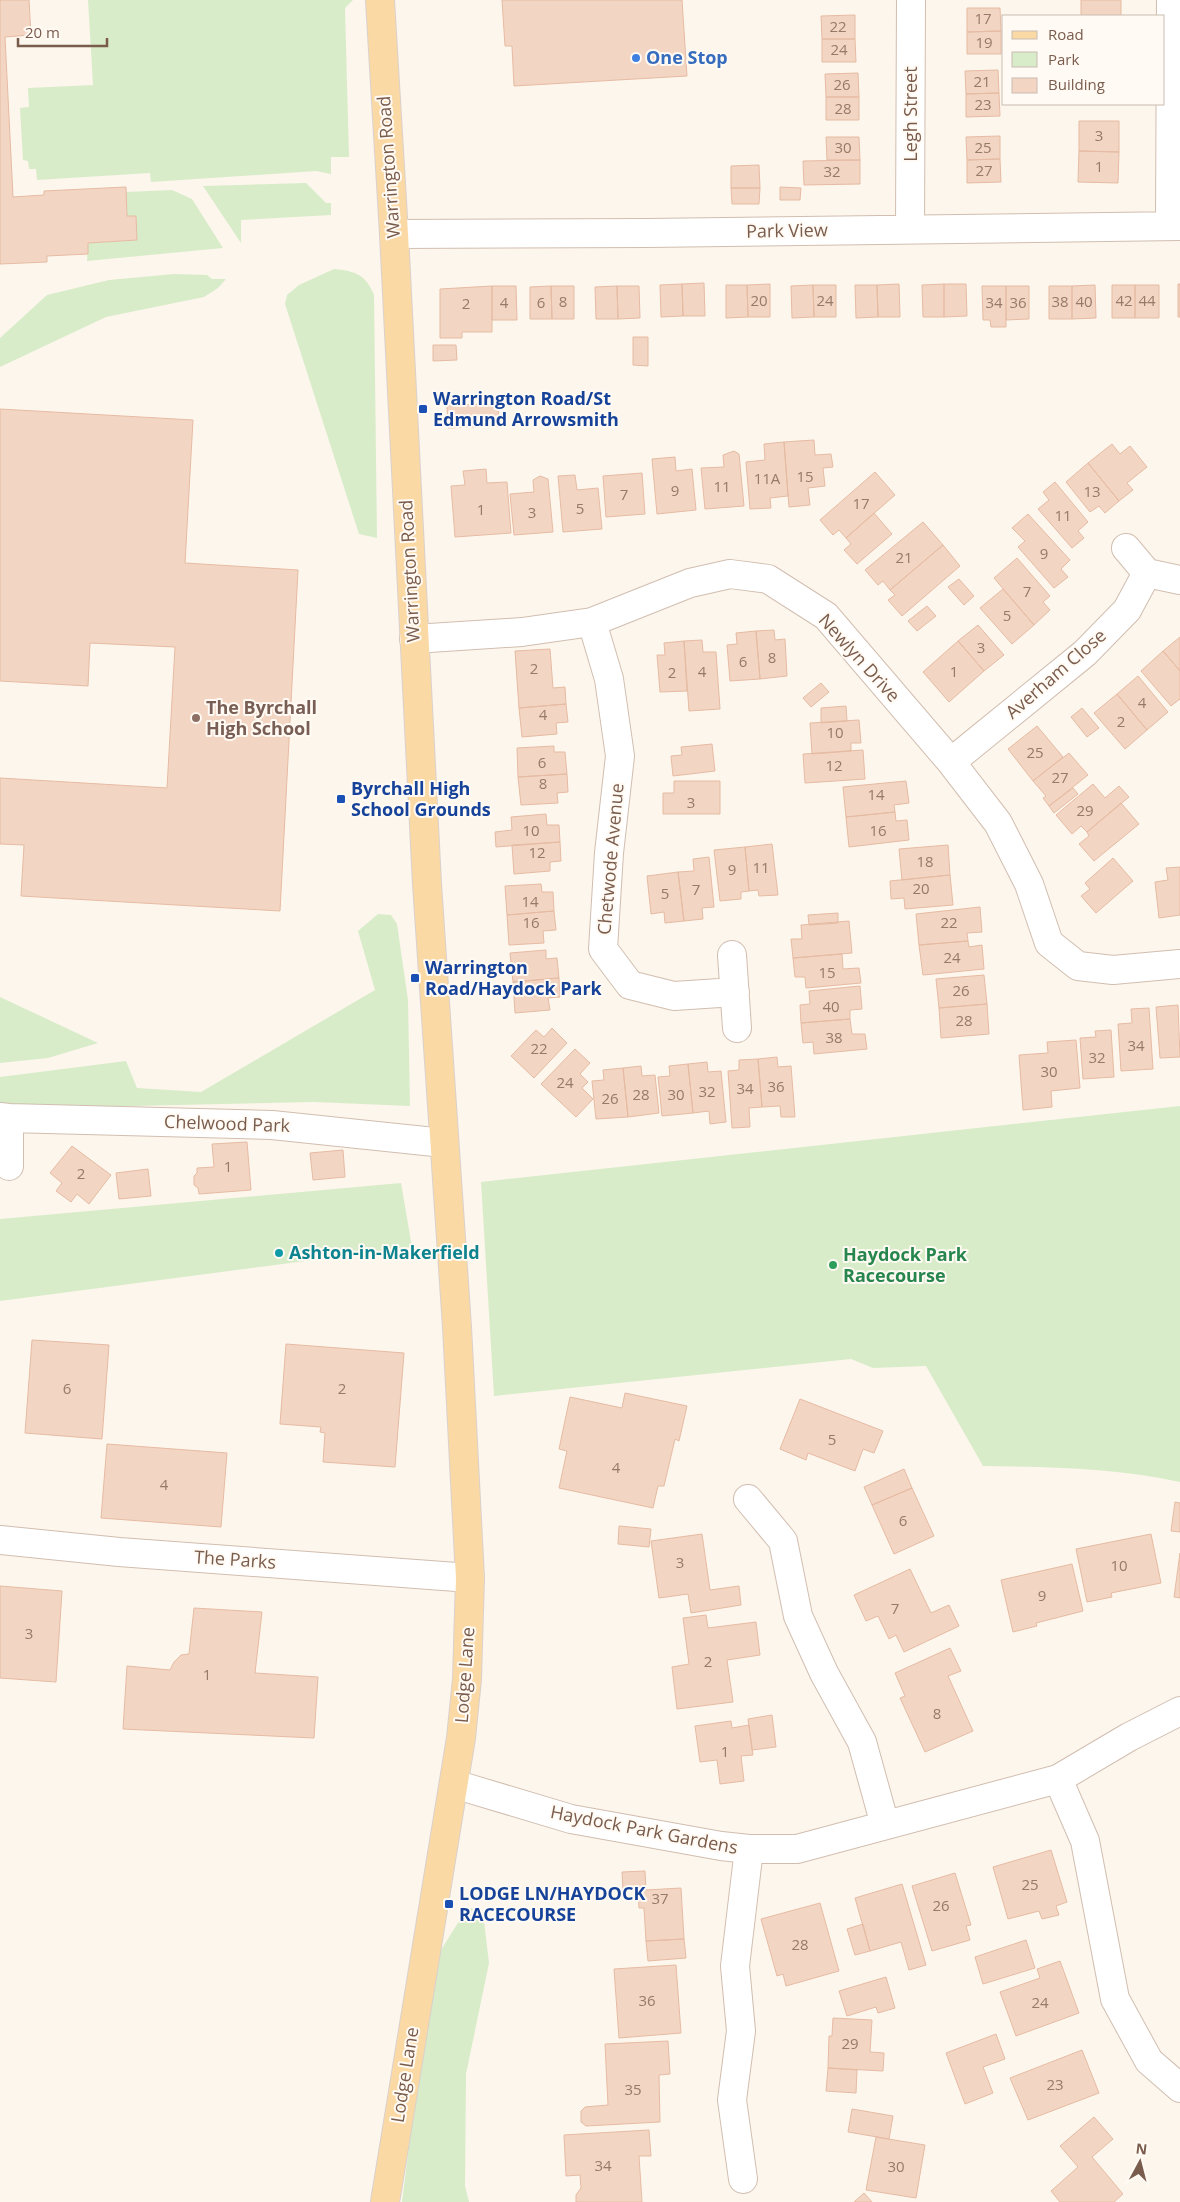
<svg xmlns="http://www.w3.org/2000/svg" width="1180" height="2202" font-family="'Open Sans',sans-serif">
<style>
.green{fill:#d8ecc9}
.building{fill:#f3d5c3;stroke:#e6bba3}
.lines{fill:none;stroke-linecap:round;stroke-linejoin:round}
.minor-casing{stroke:#d1beb0;stroke-width:30}
.major-casing{stroke:#dad1cd;stroke-width:30}
.minor{stroke:#fff;stroke-width:28}
.major{stroke:#fbd9a5;stroke-width:28}
.shop-dot{fill:#3f7fe0;stroke:#fffaf3;stroke-width:2}
.transit-dot{fill:#1a4fb4;stroke:#fffaf3;stroke-width:2}
.education-dot{fill:#8d6e63;stroke:#fffaf3;stroke-width:2}
.culture-dot{fill:#0f9aa8;stroke:#fffaf3;stroke-width:2}
.leisure-dot{fill:#2e9e5b;stroke:#fffaf3;stroke-width:2}
.labels{text-anchor:middle;stroke-width:4;stroke-linejoin:round;paint-order:stroke}
.number-label{font-size:15px;fill:#987a6a}
.shop-label{font-size:18px;font-weight:bold;fill:#366cbe;stroke:#fffaf3;text-anchor:start}
.street-label{font-size:18px;fill:#7a5c4d;stroke:#fffaf3}
.transit-label{font-size:18px;font-weight:bold;fill:#164399;stroke:#fffaf3;text-anchor:start}
.education-label{font-size:18px;font-weight:bold;fill:#785e54;stroke:#fffaf3;text-anchor:start}
.culture-label{font-size:18px;font-weight:bold;fill:#0d838f;stroke:#fffaf3;text-anchor:start}
.leisure-label{font-size:18px;font-weight:bold;fill:#27864d;stroke:#fffaf3;text-anchor:start}
</style>
<rect width="100%" height="100%" fill="#fdf6ec"/>
<path class="green" d="M88,0H353L345,8L349,157H331V174L316,171L151,182L150,173L37,180L36,169H29L28,161L23,160L20,108L29,107L28,88L93,85Z
M306,183L326,203H331V215L241,220V243L203,186Z
M172,190L192,199L223,248L87,261L88,243L137,240L136,216H127L126,192Z
M334,269C356,271 366,275 374,295L377,538L359,534L285,304L287,295L299,285Z
M174,274L207,275L212,279H226L218,288L204,297L106,317L0,367V338L47,295L109,280Z
M378,914L391,915L397,924L408,1000L410,1106L314,1102L0,1109V1077L126,1061L137,1088L201,1092L375,990L358,931Z
M0,997L98,1043L48,1058L0,1063Z
M1180,1106V1482C1116,1468 1049,1467 983,1466L926,1366L873,1368L851,1359L494,1396L481,1182Z
M401,1183L412,1247L0,1301V1219Z
M468,1907L483,1913L489,1963L466,2074L465,2186L469,2202H402L432,1964Z"/>
<path class="building" d="M0,0H29L31,35L5,37L13,197L44,195V191L126,187L127,216H136L137,240L88,243V254L47,256V262L0,264Z
M502,0H682L687,76L514,86L512,46H505Z
M1081,0H1121V16H1081Z
M967,8H1000L1001,31L967,32Z
M855,15V39H822L821,16Z
M1001,31V54H967V32Z
M822,39H855L856,62H822Z
M998,70L999,93L966,94L965,71Z
M858,73L859,97H826L825,74Z
M999,93L1000,116L966,117V94Z
M826,97H859V120H826Z
M1079,121H1119V152L1079,151Z
M1000,136V159L967,160L966,137Z
M826,137H859L860,160H827Z
M1079,151L1119,152L1118,183L1078,182Z
M1000,159L1001,182L967,183V160Z
M860,160V184L804,185L803,161Z
M759,165L760,188H731V166Z
M780,187L801,188L800,200H780Z
M731,188H760L759,204H732Z
M704,283L705,316H683L682,284Z
M682,284L683,316L661,317L660,285Z
M770,284V317H748L747,285Z
M899,284L900,317H878L877,285Z
M944,284V317H923L922,285Z
M944,284H966L967,316L944,317Z
M1178,284H1180V317H1178Z
M726,285H747L748,317L726,318Z
M813,285L814,317L792,318L791,286Z
M813,285H836V317H814Z
M855,285H877L878,317L856,318Z
M1095,285L1096,318L1072,319V286Z
M1112,285H1135V318H1112Z
M1135,285H1159V318H1135Z
M492,286V332H462V338H440V289Z
M492,286H516L517,320H492Z
M551,286H574V319H552Z
M551,286L552,319H530V287Z
M617,286L618,319H596L595,287Z
M617,286H639L640,318L618,319Z
M982,286H1006V327H991L990,320H983Z
M1006,286H1029V319L1006,320Z
M1049,286H1072V319H1049Z
M633,337H648V366L633,365Z
M433,345H456L457,360L433,361Z
M498,403L499,426L448,428L447,406Z
M0,409L193,420L185,563L298,570L280,911L21,896L24,845L0,844V778L167,788L175,647L90,643L88,686L0,681Z
M814,440L815,455L831,454L833,467L823,468L825,486L808,488L810,505L789,507L784,442Z
M784,442L788,496L770,498L771,508L750,509L746,462L765,460L764,444Z
M1112,444L1120,454L1130,446L1147,467L1127,483L1133,490L1119,501L1088,463Z
M734,451L739,454L744,506L705,509L701,468L724,467L723,455Z
M675,457L676,471L692,469L696,510L657,514L652,459Z
M1088,463L1119,501L1105,513L1099,506L1090,512L1066,482Z
M486,469L487,483L507,482L511,533L455,537L451,486L465,485L463,471Z
M875,472L895,495L846,538L839,530L833,535L820,520Z
M642,473L645,514L606,517L603,476Z
M575,475L577,490L598,488L602,529L563,532L558,476Z
M540,476L548,479L553,532L514,535L510,494L534,492L533,480Z
M1055,482L1088,522L1078,531L1084,538L1072,548L1038,509L1049,500L1043,492Z
M874,513L892,534L857,564L844,550L851,544L846,538Z
M1028,514L1070,560L1061,569L1068,577L1054,588L1018,547L1025,541L1012,528Z
M923,522L943,545L890,590L883,581L878,585L865,570Z
M943,545L960,566L902,616L888,600L895,595L890,590Z
M1017,558L1050,596L1043,602L1050,610L1034,625L994,578Z
M959,579L974,596L964,605L948,587Z
M1003,589L1034,625L1012,644L980,608Z
M927,606L936,616L917,631L908,621Z
M978,625L1004,655L984,671L958,641Z
M774,630L775,640L785,639L787,676L760,679L756,631Z
M756,631L760,679L730,681L727,645L737,644L736,633Z
M1180,637V671L1163,651Z
M702,640L703,652H716L720,709L689,711L684,641Z
M684,641L687,691L660,692L657,655H665L664,643Z
M958,641L984,671L949,702L923,672Z
M550,649L553,688L565,687L566,704L519,708L515,651Z
M1163,651L1180,671V699L1171,706L1141,671Z
M1138,676L1168,712L1147,730L1117,694Z
M821,683L829,692L811,707L803,698Z
M1117,694L1147,730L1125,749L1094,713Z
M566,704L568,722L556,723L557,734L522,737L519,708Z
M846,706L847,721L821,723V708Z
M1082,708L1099,728L1087,737L1071,717Z
M859,720L861,743H851V751L812,754L810,723Z
M1037,726L1063,757L1033,781L1008,749Z
M712,744L715,771L673,776L671,756L682,755L681,747Z
M554,746V752H565L567,774L518,777L517,748Z
M863,750L865,779L805,783L803,754Z
M1069,753L1088,775L1049,806L1043,798L1046,796L1033,781Z
M567,774L568,792L557,793L558,803L521,805L518,777Z
M674,781H720V814H663V793H674Z
M906,781L909,803L894,805L895,812L846,817L843,787Z
M1093,784L1105,798L1119,786L1129,797L1087,832L1081,826L1072,834L1056,815Z
M1073,788L1078,794L1054,813L1049,806Z
M1121,803L1139,824L1094,861L1079,844L1089,836L1087,832Z
M895,812L896,821L907,820L909,840L849,847L846,817Z
M546,814L547,825H559L560,842L496,847L495,832L512,830L511,817Z
M560,842L561,861L550,862V871L514,874L512,845Z
M772,844L778,895L759,896L758,890L749,891L745,847Z
M948,845L950,875L902,880L899,849Z
M745,847L749,891L741,892V899L720,901L714,850Z
M709,857L714,907L702,908L703,919L684,921L678,872L694,871L693,859Z
M1113,858L1133,881L1096,913L1081,896L1090,889L1085,883Z
M1180,867V915L1159,918L1155,882L1168,880L1166,868Z
M678,872L684,921L665,923L664,912L651,914L647,876Z
M950,875L953,905L905,909L904,898L891,899L890,881Z
M541,884L542,892H553L554,911L507,915L505,886Z
M980,907L982,932L967,933L968,941L919,945L916,914Z
M554,911L556,930L543,931L544,943L509,945L507,915Z
M838,913V923L809,925L808,915Z
M849,921L852,953L793,958L791,939H802L801,925Z
M968,941L969,947L982,945L984,969L923,975L919,945Z
M546,950V959L557,958L559,978L513,982L510,953Z
M842,954L843,969L859,968L861,983L806,988L805,977H795L793,958Z
M984,975L987,1004L939,1008L936,979Z
M559,978L560,997L548,998L550,1010L515,1013L513,982Z
M860,986L862,1009L850,1010V1019L801,1023L800,1005L810,1004L809,991Z
M987,1004L989,1034L941,1038L939,1008Z
M1178,1005L1180,1057L1160,1058L1156,1007Z
M1149,1008L1153,1069L1121,1071L1118,1024L1132,1023L1131,1009Z
M850,1019L852,1034H865L867,1049L814,1054L813,1042L803,1043L801,1023Z
M552,1028L567,1043L534,1078L511,1056L536,1030L544,1037Z
M1111,1030L1114,1077L1083,1079L1080,1038L1096,1037L1095,1031Z
M1076,1040L1080,1088L1051,1091L1052,1107L1023,1110L1019,1055L1048,1053L1047,1042Z
M575,1049L590,1063L580,1074L588,1082L582,1088L593,1099L576,1117L541,1084Z
M777,1057L778,1067L791,1066L795,1117H781L780,1106L762,1107L758,1059Z
M758,1059L762,1107L749,1108L750,1127L732,1128L728,1071L739,1070V1060Z
M707,1062L708,1072L721,1071L726,1122L710,1124L709,1111L693,1113L688,1064Z
M688,1064L693,1113L662,1116L658,1077L670,1076L669,1066Z
M641,1066L642,1076L655,1075L659,1113L628,1117L623,1068Z
M623,1068L628,1117L596,1119L592,1081L604,1080L603,1070Z
M247,1142L251,1190L199,1194L198,1188L194,1185V1176L197,1173V1168L214,1167L212,1144Z
M72,1146L111,1175L89,1204L77,1194L71,1202L56,1191L62,1183L50,1173Z
M343,1150L345,1177L313,1180L310,1153Z
M148,1169L151,1196L119,1199L116,1173Z
M32,1340L109,1345L102,1439L25,1433Z
M286,1344L404,1353L395,1467L323,1462L325,1433L320,1432L321,1427L280,1424Z
M625,1393L687,1406L679,1441L675,1439L664,1486H658L653,1508L559,1488L567,1451L559,1449L570,1397L622,1408Z
M800,1399L883,1431L874,1453L863,1449L855,1471L808,1453L806,1460L780,1449Z
M107,1444L227,1453L221,1527L101,1518Z
M904,1469L912,1488L872,1505L864,1487Z
M912,1488L934,1536L894,1554L872,1505Z
M1175,1502L1180,1503V1532L1171,1531Z
M619,1526L651,1529L649,1547L618,1544Z
M702,1534L710,1590L739,1586L741,1605L691,1613L688,1594L659,1598L651,1541Z
M1151,1534L1161,1583L1111,1593L1112,1597L1087,1602L1076,1549Z
M1180,1553V1598L1174,1597Z
M1072,1564L1083,1611L1036,1623L1037,1626L1013,1632L1001,1580Z
M910,1569L931,1613L949,1605L959,1626L904,1652L896,1635L889,1639L878,1616L866,1621L854,1595Z
M0,1586L62,1591L56,1682L0,1678Z
M194,1608L262,1612L255,1673L318,1677L314,1738L123,1729L127,1666L170,1670L174,1662L181,1655L189,1654Z
M706,1615L708,1628L756,1622L760,1655L727,1660L733,1702L677,1709L672,1667L689,1664L683,1618Z
M950,1648L961,1671L948,1676L973,1731L925,1752L900,1698L905,1696L895,1673Z
M772,1715L776,1747L752,1750L748,1719Z
M731,1721L732,1728L749,1725L753,1755L741,1756L744,1781L720,1784L717,1760L700,1762L695,1726Z
M1051,1850L1067,1902L1056,1906L1059,1915L1042,1919L1039,1911L1008,1919L993,1867Z
M645,1871L646,1890L681,1888L684,1939L646,1941L644,1908H639L638,1889L623,1890L622,1872Z
M955,1873L971,1925L966,1926L970,1940L932,1951L912,1886Z
M902,1884L926,1965L909,1970L901,1942L870,1951L855,1898Z
M820,1903L839,1971L786,1986L783,1974L777,1976L761,1919Z
M863,1924L870,1951L855,1955L847,1929Z
M684,1939L686,1958L648,1961L646,1941Z
M1026,1940L1035,1968L983,1984L975,1957Z
M1060,1961L1079,2013L1016,2036L1000,1992L1040,1978L1037,1969Z
M676,1965L681,2033L619,2038L614,1969Z
M886,1977L895,2008L878,2013L876,2007L847,2016L839,1991Z
M833,2018L872,2020L870,2052L884,2053L883,2071L828,2068L829,2036H832Z
M996,2034L1005,2059L983,2067L993,2093L965,2104L946,2053Z
M668,2041L670,2074L659,2075L660,2122L586,2126L581,2122V2111L585,2107L608,2105L605,2044Z
M1082,2050L1099,2093L1028,2120L1010,2078Z
M828,2068L857,2070L856,2093L826,2091Z
M852,2109L893,2116L889,2139L848,2132Z
M1094,2117L1113,2139L1092,2157L1123,2194L1114,2202H1060L1051,2191L1078,2167L1060,2146Z
M649,2130L651,2156H639L642,2202H576V2195L581,2188L580,2175L566,2176L564,2135Z
M876,2137L925,2145L916,2198L866,2190Z
M864,2193L872,2202H854Z"/>
<g class="lines">
<defs>
<path id="minor" d="M1170,226L1171,0
M910,229L911,0
M394,234L648,233L1180,226
M1126,548L1147,573L1180,580
M592,622L609,679L620,756L609,853L603,949L630,985L674,996L735,992
M414,639L522,632L592,622L690,583L730,574L768,579L826,616L951,762L998,823L1029,884L1049,943L1078,966L1113,970L1180,964
M951,762L1085,653L1127,610L1147,573
M732,955L737,1028
M0,1117L9,1118V1166
M9,1118L272,1125L444,1143
M748,1499L783,1541L798,1616L824,1673L862,1742L885,1825
M0,1540L119,1552L470,1578
M1058,1779L1085,1841L1115,1999L1149,2061L1180,2088
M454,1784L571,1819L721,1846L749,1849H797L1058,1779L1129,1737L1180,1711
M743,2179L732,2100L741,2031L735,1966L749,1849"/>
<path id="major" d="M380,0L394,234L427,884L457,1327L470,1578L467,1679L461,1738L385,2202"/>
</defs>
<use href="#minor" class="minor-casing"/>
<use href="#major" class="major-casing"/>
<use href="#minor" class="minor"/>
<use href="#major" class="major"/>
</g>
<circle class="shop-dot" cx="636" cy="58" r="5"/>
<g class="transit-dot">
<rect x="418" y="404" width="10" height="10" rx="2.5"/>
<rect x="336" y="794" width="10" height="10" rx="2.5"/>
<rect x="410" y="973" width="10" height="10" rx="2.5"/>
<rect x="444" y="1899" width="10" height="10" rx="2.5"/>
</g>
<circle class="education-dot" cx="196" cy="718" r="5"/>
<circle class="culture-dot" cx="279" cy="1253" r="5"/>
<circle class="leisure-dot" cx="833" cy="1265" r="5"/>
<g class="labels">
<g class="number-label">
<text x="983" y="24">17</text>
<text x="838" y="32">22</text>
<text x="984" y="48">19</text>
<text x="839" y="55">24</text>
<text x="982" y="87">21</text>
<text x="842" y="90">26</text>
<text x="983" y="110">23</text>
<text x="843" y="114">28</text>
<text x="1099" y="141">3</text>
<text x="843" y="153">30</text>
<text x="983" y="153">25</text>
<text x="1099" y="172">1</text>
<text x="984" y="176">27</text>
<text x="832" y="177">32</text>
<text x="759" y="306">20</text>
<text x="825" y="306">24</text>
<text x="1124" y="306">42</text>
<text x="1147" y="306">44</text>
<text x="563" y="307">8</text>
<text x="1060" y="307">38</text>
<text x="1084" y="307">40</text>
<text x="504" y="308">4</text>
<text x="541" y="308">6</text>
<text x="994" y="308">34</text>
<text x="1018" y="308">36</text>
<text x="466" y="309">2</text>
<text x="805" y="482">15</text>
<text x="767" y="484">11A</text>
<text x="722" y="492">11</text>
<text x="675" y="496">9</text>
<text x="1092" y="497">13</text>
<text x="624" y="500">7</text>
<text x="861" y="509">17</text>
<text x="580" y="514">5</text>
<text x="481" y="515">1</text>
<text x="532" y="518">3</text>
<text x="1063" y="521">11</text>
<text x="1044" y="559">9</text>
<text x="904" y="563">21</text>
<text x="1027" y="597">7</text>
<text x="1007" y="621">5</text>
<text x="981" y="653">3</text>
<text x="772" y="663">8</text>
<text x="743" y="667">6</text>
<text x="534" y="674">2</text>
<text x="702" y="677">4</text>
<text x="954" y="677">1</text>
<text x="672" y="678">2</text>
<text x="1142" y="708">4</text>
<text x="543" y="720">4</text>
<text x="1121" y="727">2</text>
<text x="835" y="738">10</text>
<text x="1035" y="758">25</text>
<text x="542" y="768">6</text>
<text x="834" y="771">12</text>
<text x="1060" y="783">27</text>
<text x="543" y="789">8</text>
<text x="876" y="800">14</text>
<text x="691" y="808">3</text>
<text x="1085" y="816">29</text>
<text x="531" y="836">10</text>
<text x="878" y="836">16</text>
<text x="537" y="858">12</text>
<text x="925" y="867">18</text>
<text x="761" y="873">11</text>
<text x="732" y="875">9</text>
<text x="921" y="894">20</text>
<text x="696" y="895">7</text>
<text x="665" y="899">5</text>
<text x="530" y="907">14</text>
<text x="531" y="928">16</text>
<text x="949" y="928">22</text>
<text x="952" y="963">24</text>
<text x="827" y="978">15</text>
<text x="961" y="996">26</text>
<text x="831" y="1012">40</text>
<text x="964" y="1026">28</text>
<text x="834" y="1043">38</text>
<text x="1136" y="1051">34</text>
<text x="539" y="1054">22</text>
<text x="1097" y="1063">32</text>
<text x="1049" y="1077">30</text>
<text x="565" y="1088">24</text>
<text x="776" y="1092">36</text>
<text x="745" y="1094">34</text>
<text x="707" y="1097">32</text>
<text x="641" y="1100">28</text>
<text x="676" y="1100">30</text>
<text x="610" y="1104">26</text>
<text x="228" y="1172">1</text>
<text x="81" y="1179">2</text>
<text x="67" y="1394">6</text>
<text x="342" y="1394">2</text>
<text x="832" y="1445">5</text>
<text x="616" y="1473">4</text>
<text x="164" y="1490">4</text>
<text x="903" y="1526">6</text>
<text x="680" y="1568">3</text>
<text x="1119" y="1571">10</text>
<text x="1042" y="1601">9</text>
<text x="895" y="1614">7</text>
<text x="29" y="1639">3</text>
<text x="708" y="1667">2</text>
<text x="207" y="1680">1</text>
<text x="937" y="1719">8</text>
<text x="725" y="1757">1</text>
<text x="1030" y="1890">25</text>
<text x="660" y="1904">37</text>
<text x="941" y="1911">26</text>
<text x="800" y="1950">28</text>
<text x="647" y="2006">36</text>
<text x="1040" y="2008">24</text>
<text x="850" y="2049">29</text>
<text x="1055" y="2090">23</text>
<text x="633" y="2095">35</text>
<text x="603" y="2171">34</text>
<text x="896" y="2172">30</text>
</g>
<g class="shop-label">
<text x="646" y="64">One Stop</text>
</g>
<g class="street-label">
<text transform="translate(911 114) rotate(-90)" y="6">Legh Street</text>
<text transform="translate(389 167) rotate(-94)" y="6">Warrington Road</text>
<text transform="translate(787 231) rotate(-1)" y="6">Park View</text>
<text transform="translate(410 571) rotate(-93)" y="6">Warrington Road</text>
<text transform="translate(859 658) rotate(48)" y="6">Newlyn Drive</text>
<text transform="translate(1056 674) rotate(-41)" y="6">Averham Close</text>
<text transform="translate(611 859) rotate(-85)" y="6">Chetwode Avenue</text>
<text transform="translate(227 1124) rotate(2)" y="6">Chelwood Park</text>
<text transform="translate(235 1560) rotate(4)" y="6">The Parks</text>
<text transform="translate(465 1675) rotate(-86)" y="6">Lodge Lane</text>
<text transform="translate(644 1830) rotate(11)" y="6">Haydock Park Gardens</text>
<text transform="translate(405 2075) rotate(-81)" y="6">Lodge Lane</text>
</g>
<g class="transit-label">
<text x="433" y="405">Warrington Road/St<tspan x="433" dy="21">Edmund Arrowsmith</tspan></text>
<text x="351" y="795">Byrchall High<tspan x="351" dy="21">School Grounds</tspan></text>
<text x="425" y="974">Warrington<tspan x="425" dy="21">Road/Haydock Park</tspan></text>
<text x="459" y="1900">LODGE LN/HAYDOCK<tspan x="459" dy="21">RACECOURSE</tspan></text>
</g>
<g class="education-label">
<text x="206" y="714">The Byrchall<tspan x="206" dy="21">High School</tspan></text>
</g>
<g class="culture-label">
<text x="289" y="1259">Ashton-in-Makerfield</text>
</g>
<g class="leisure-label">
<text x="843" y="1261">Haydock Park<tspan x="843" dy="21">Racecourse</tspan></text>
</g>
</g>
<rect x="1002" y="15" width="162" height="90" fill="#fffaf3" stroke="#cabbb1"/>
<rect x="1012" y="31" width="25" height="8" fill="#fbd9a5" stroke="#cabbb1"/>
<text x="1048" y="40" font-size="15" fill="#7a5c4d">Road</text>
<rect x="1012" y="52" width="25" height="15" fill="#d8ecc9" stroke="#cabbb1"/>
<text x="1048" y="65" font-size="15" fill="#7a5c4d">Park</text>
<rect x="1012" y="78" width="25" height="15" fill="#f3d5c3" stroke="#cabbb1"/>
<text x="1048" y="90" font-size="15" fill="#7a5c4d">Building</text>
<g transform="translate(1140 2162) rotate(7)" stroke="#fffaf3" stroke-width="4" paint-order="stroke">
<path d="M0-4L9 19L0 12L-9 19Z" fill="#7a5c4d"/>
<text y="-8" font-size="14" font-weight="bold" text-anchor="middle" fill="#7a5c4d">N</text>
</g>
<path d="M18 38v8h89v-8" fill="none" stroke="#7a5c4d" stroke-width="2.5"/>
<text x="25" y="38" font-size="15" fill="#7a5c4d" stroke="#fffaf3" stroke-width="4" paint-order="stroke">20 m</text>
</svg>
